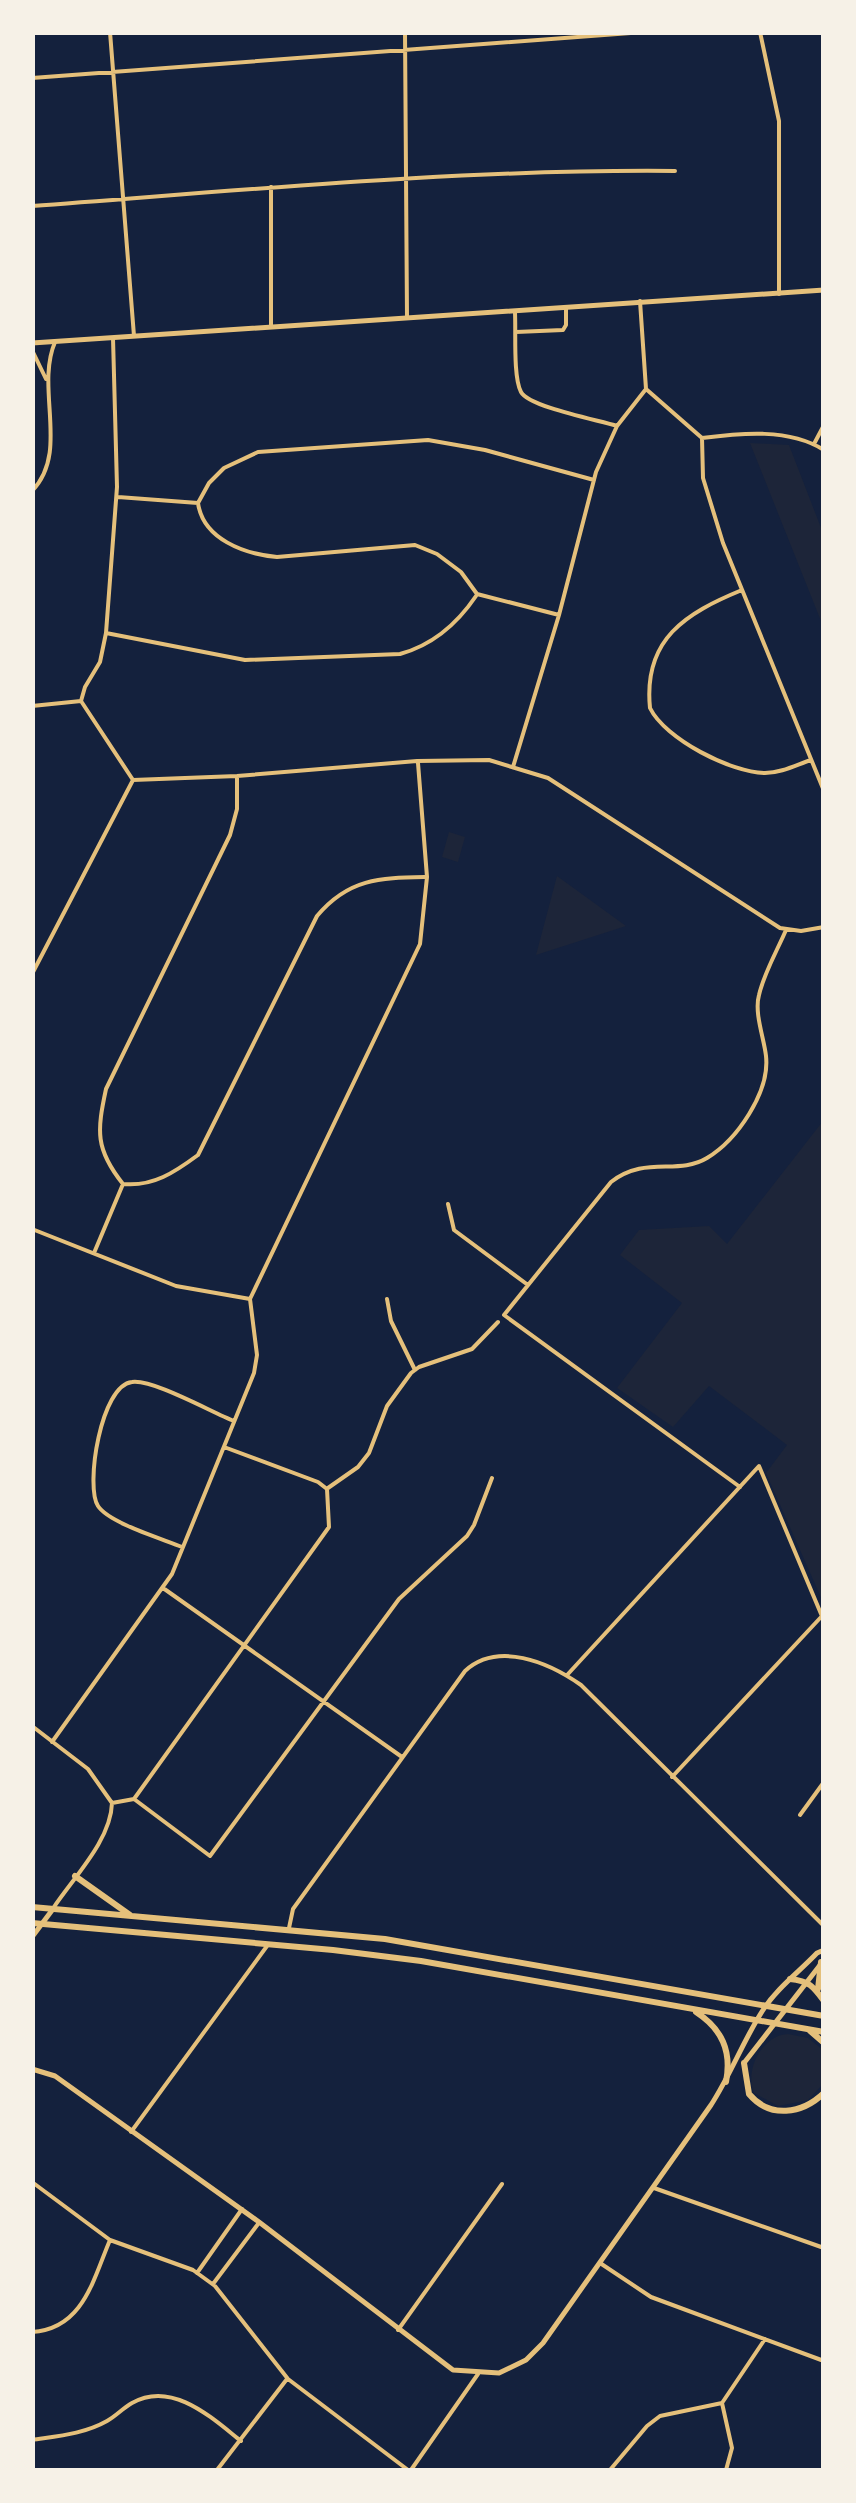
<svg xmlns="http://www.w3.org/2000/svg" width="856" height="2503" font-family="Jost,sans-serif">
<style>
.green{fill:#1d2539}
.lines{fill:none;stroke-linecap:round;stroke-linejoin:round}
.minor{stroke:#e5c07b;stroke-width:4}
.tertiary{stroke:#e5c07b;stroke-width:5}
.secondary{stroke:#e5c07b;stroke-width:5}
.trunk{stroke:#e5c07b;stroke-width:6}
</style>
<rect width="100%" height="100%" fill="#14213d"/>
<path class="green" d="M750,443L789,445L823,533V626Z
M449,832L465,837L458,862L442,857Z
M557,876L626,926L536,955Z
M823,1121V1602L766,1473L787,1445L709,1386L673,1427L617,1388L682,1303L620,1255L639,1230L709,1226L727,1244Z
M788,2034L808,2038L823,2050V2084L808,2100L778,2106L754,2093C744,2069 763,2035 788,2034Z"/>
<g class="lines">
<path class="minor" d="M110,32L134,336
M405,32L407,317
M760,32L779,121V294
M32,78L644,32
M271,187V325
M32,206C247,190 460,169 675,171
M640,301L646,389L702,438L703,478L723,543L824,791
M515,313C516,332 513,377 521,392C529,407 598,420 617,426
M516,332L563,330L566,325V309
M113,338L117,487L106,633L100,662L85,687L81,701L133,780
M32,350L46,379
M702,438C741,433 789,428 824,450
M814,444L824,425
M32,491C70,452 35,389 55,342
M118,497L198,503
M198,503L209,483L224,468L258,452L428,440L485,450L594,480
M198,503C203,539 244,554 277,557L415,545L437,554L461,572L477,594L559,615
M742,590C686,613 643,639 650,708C665,739 732,773 765,773C781,773 796,765 811,760
M106,633L245,660L400,654C433,645 457,624 476,596
M32,706L81,701
M513,767L559,615L596,472L617,426L646,389
M133,780L237,776L417,761L489,760L548,778L780,928L801,931L824,927
M32,974L133,780
M123,1184C153,1187 175,1172 198,1155L317,916C349,878 380,878 427,877
M123,1184C95,1149 97,1131 106,1089L230,835L237,809V776
M448,1204L454,1230L528,1285
M32,1229L176,1286L250,1299
M94,1253L123,1184
M250,1299L420,944L427,877L418,763
M387,1299L391,1321L415,1370
M740,1487L504,1315L611,1182C646,1155 677,1176 707,1158C737,1140 770,1092 766,1056C764,1038 754,1013 759,995C764,973 777,951 786,930
M328,1488L358,1467L369,1453L387,1406L411,1373L419,1367L472,1349L498,1322
M182,1547C163,1539 109,1523 98,1506C85,1486 101,1385 132,1382C153,1379 211,1412 234,1421
M163,1588L402,1757
M568,1674L759,1466L824,1621
M32,1726L88,1769L112,1803L134,1799L210,1856L399,1599L467,1536L474,1525L492,1478
M52,1742L172,1574L254,1373L257,1355L250,1299
M672,1777L822,1616
M134,1799L329,1527L327,1489L318,1482L224,1447
M800,1815L824,1782
M54,1907C74,1877 111,1840 112,1803
M289,1928L293,1909L465,1671C498,1641 548,1662 581,1685L824,1926
M131,2132L267,1946
M32,2182L110,2240L193,2270L215,2286L288,2379L408,2470
M654,2188L824,2248
M600,2263L651,2297L824,2361
M197,2273L242,2209
M213,2284L258,2224
M398,2330L502,2184
M32,2332C83,2329 93,2280 110,2240
M722,2403L732,2448L726,2470
M32,2440C58,2436 84,2434 107,2421C116,2416 123,2408 132,2403C172,2380 212,2418 241,2441
M217,2470L287,2379
M411,2470L478,2374
M610,2470L647,2426L660,2416L722,2403L765,2339"/>
<path class="tertiary" d="M32,1937L53,1909
M744,2063L824,1960
M32,2069L55,2076L259,2222L453,2370L499,2373L526,2360L543,2343L711,2105C731,2074 743,2041 763,2010C777,1988 799,1972 817,1953L824,1950"/>
<path class="secondary" d="M32,343L824,290"/>
<path class="trunk" d="M75,1876L130,1915
M32,1907L385,1939L824,2016
M32,1923L333,1950L421,1961L824,2032
M790,1979C809,1981 813,1986 824,2001
M818,1989L821,1962
M696,2012C722,2029 732,2051 726,2082
M809,2030L824,2043
M744,2063L749,2094C770,2119 802,2114 824,2093"/>
</g>
<rect width="856" height="2503" fill="none" stroke="#f6f1e7" stroke-width="70"/>
</svg>
